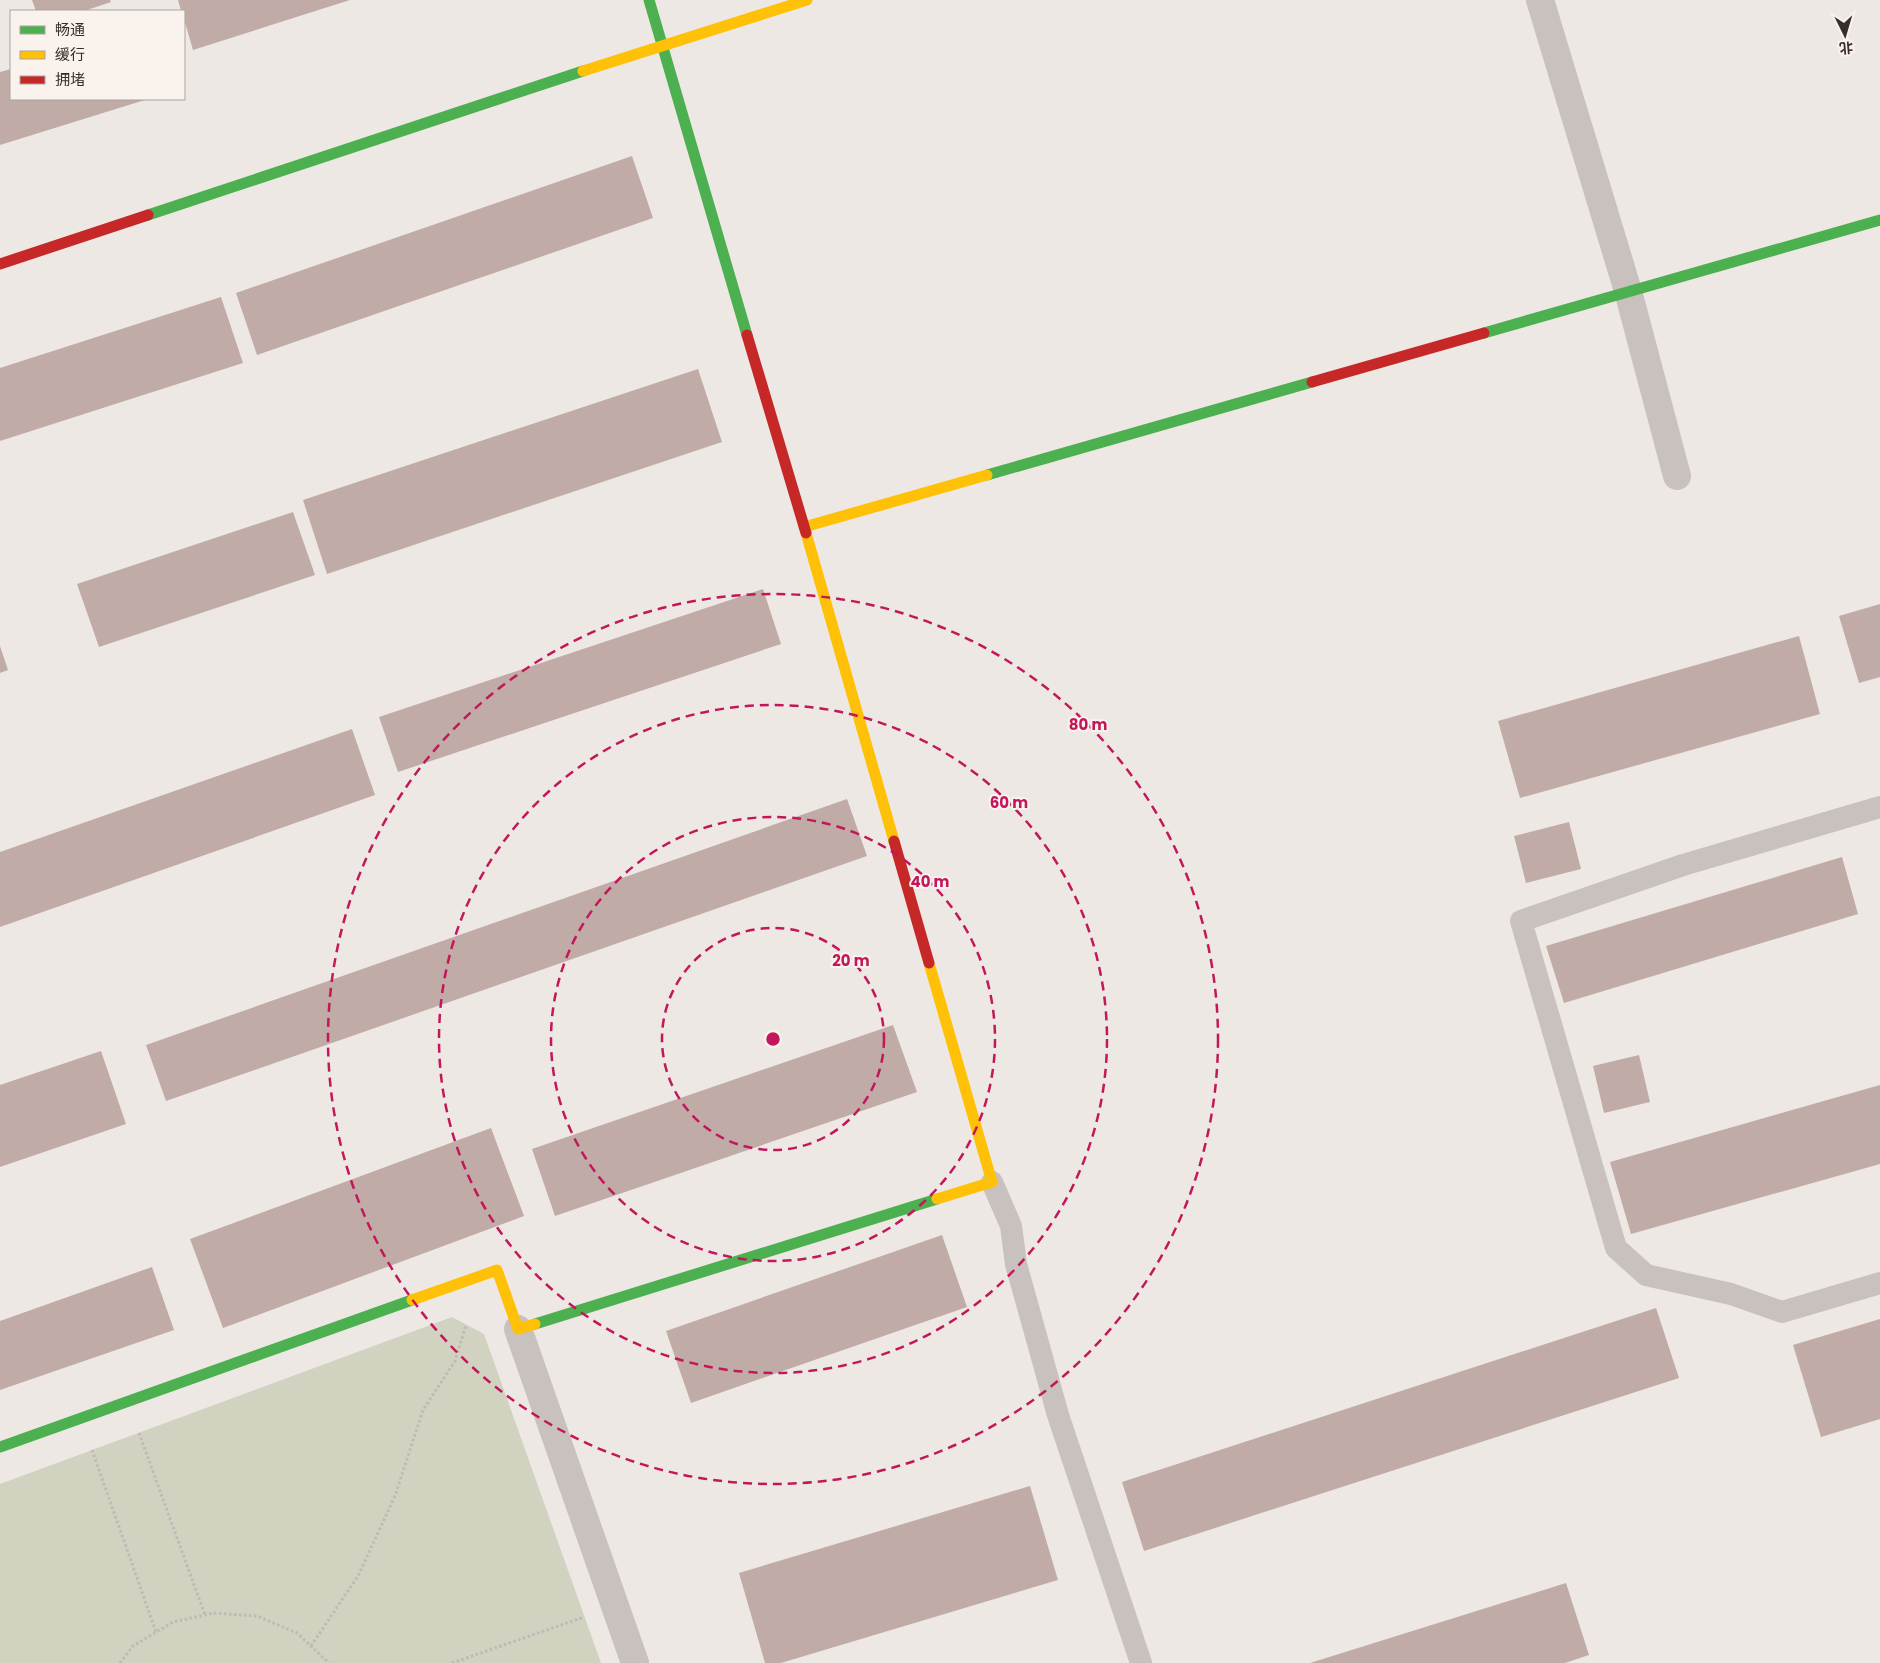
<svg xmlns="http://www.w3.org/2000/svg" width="1880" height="1663" font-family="Poppins,'Noto Sans SC',sans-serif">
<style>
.green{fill:#d1d2c0}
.building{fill:#c0aba7}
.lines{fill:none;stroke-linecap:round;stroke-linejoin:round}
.path{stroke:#c0b9b6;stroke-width:3;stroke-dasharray:2.5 2.5;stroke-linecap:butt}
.lane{stroke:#c8c1bd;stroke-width:22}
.street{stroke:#c8c1bd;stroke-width:28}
.fast{stroke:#4caf50;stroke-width:11}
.slow{stroke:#ffc107;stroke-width:11}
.jam{stroke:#c62828;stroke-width:11}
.ring{fill:none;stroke:#c2185b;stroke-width:2.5;stroke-dasharray:9 6}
.centre{fill:#c2185b;stroke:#f9f2ed;stroke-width:2.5}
.ring-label{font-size:15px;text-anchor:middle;font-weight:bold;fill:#c2185b;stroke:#f9f2ed;stroke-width:4;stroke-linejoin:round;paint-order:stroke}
</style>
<rect width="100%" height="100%" fill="#eee8e5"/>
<path class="green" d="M452,1317L484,1334L601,1663H0V1484Z"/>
<path class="building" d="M32,0H110L111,2L84,11H36Z
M178,0H350L193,50L184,19V11H181Z
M11,69V99H148L0,145V72Z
M632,156L653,218L257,355L236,293Z
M221,297L243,363L0,441V368Z
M698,369L722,442L327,574L303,500Z
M293,512L315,575L99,647L77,584Z
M763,589L781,644L398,772L379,717Z
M1880,604V677L1859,683L1839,616Z
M1799,636L1820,714L1520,798L1498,721Z
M0,646L8,670L0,673Z
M352,729L375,795L0,927V852Z
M847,799L867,856L166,1101L146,1045Z
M1569,822L1581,869L1526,883L1514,836Z
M1842,857L1858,914L1564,1003L1546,946Z
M893,1025L917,1092L555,1216L532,1149Z
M101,1051L126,1124L0,1167V1085Z
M1639,1055L1650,1102L1604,1113L1593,1066Z
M1880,1085V1164L1631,1234L1610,1162Z
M491,1128L524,1216L223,1328L190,1239Z
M942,1235L967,1307L691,1403L666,1331Z
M152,1267L174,1330L0,1390V1321Z
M1656,1308L1679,1378L1144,1551L1122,1482Z
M1880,1319V1419L1821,1437L1793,1345Z
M1030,1486L1058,1580L781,1663H765L739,1573Z
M1566,1583L1589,1655L1565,1663H1310Z"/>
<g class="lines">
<path class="path" d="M139,1433L205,1615
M92,1450L156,1632
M311,1646L358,1576L395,1496L423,1410L455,1361L466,1325
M120,1663L133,1646L173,1622L214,1613L257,1616L297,1633L329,1663
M452,1663L584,1617"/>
<path class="lane" d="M1880,807L1683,865L1521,921L1616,1248L1646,1275L1731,1294L1782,1312L1880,1283
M992,1182L1011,1226L1016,1264L1058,1415L1141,1663"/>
<path class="street" d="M1540,0L1628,291L1677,476
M518,1329L635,1663"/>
<path class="fast" d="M649,0L747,335
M148,215L583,71
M1484,333L1880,220
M987,475L1312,382
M535,1324L937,1199
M0,1447L412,1300"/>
<path class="slow" d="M583,71L807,0
M804,527L987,475
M806,533L894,841
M929,963L992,1182L937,1199
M412,1300L497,1270L518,1329L535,1324"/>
<path class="jam" d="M0,264L148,215
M747,335L806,533
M1312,382L1484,333
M894,841L929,963"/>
</g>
<g class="ring">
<circle cx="773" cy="1039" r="111"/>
<circle cx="773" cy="1039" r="222"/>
<circle cx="773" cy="1039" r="334"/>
<circle cx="773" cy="1039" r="445"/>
</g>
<circle cx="773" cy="1039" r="8" class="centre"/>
<g class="ring-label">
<text x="1088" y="730">80 m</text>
<text x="1009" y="808">60 m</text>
<text x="930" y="887">40 m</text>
<text x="851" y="966">20 m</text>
</g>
<rect x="10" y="10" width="175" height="90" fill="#f9f2ed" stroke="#aca39f"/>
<rect x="20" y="26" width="25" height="8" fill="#4caf50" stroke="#aca39f"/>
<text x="55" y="35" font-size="15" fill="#382d2b">畅通</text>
<rect x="20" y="51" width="25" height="8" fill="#ffc107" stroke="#aca39f"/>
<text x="55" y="60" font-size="15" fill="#382d2b">缓行</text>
<rect x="20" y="76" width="25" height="8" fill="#c62828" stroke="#aca39f"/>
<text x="55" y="85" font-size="15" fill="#382d2b">拥堵</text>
<g transform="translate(1845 35) rotate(175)" stroke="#f9f2ed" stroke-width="4" paint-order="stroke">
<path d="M0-4L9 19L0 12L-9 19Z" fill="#382d2b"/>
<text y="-8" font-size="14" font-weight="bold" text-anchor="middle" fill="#382d2b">北</text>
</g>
</svg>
